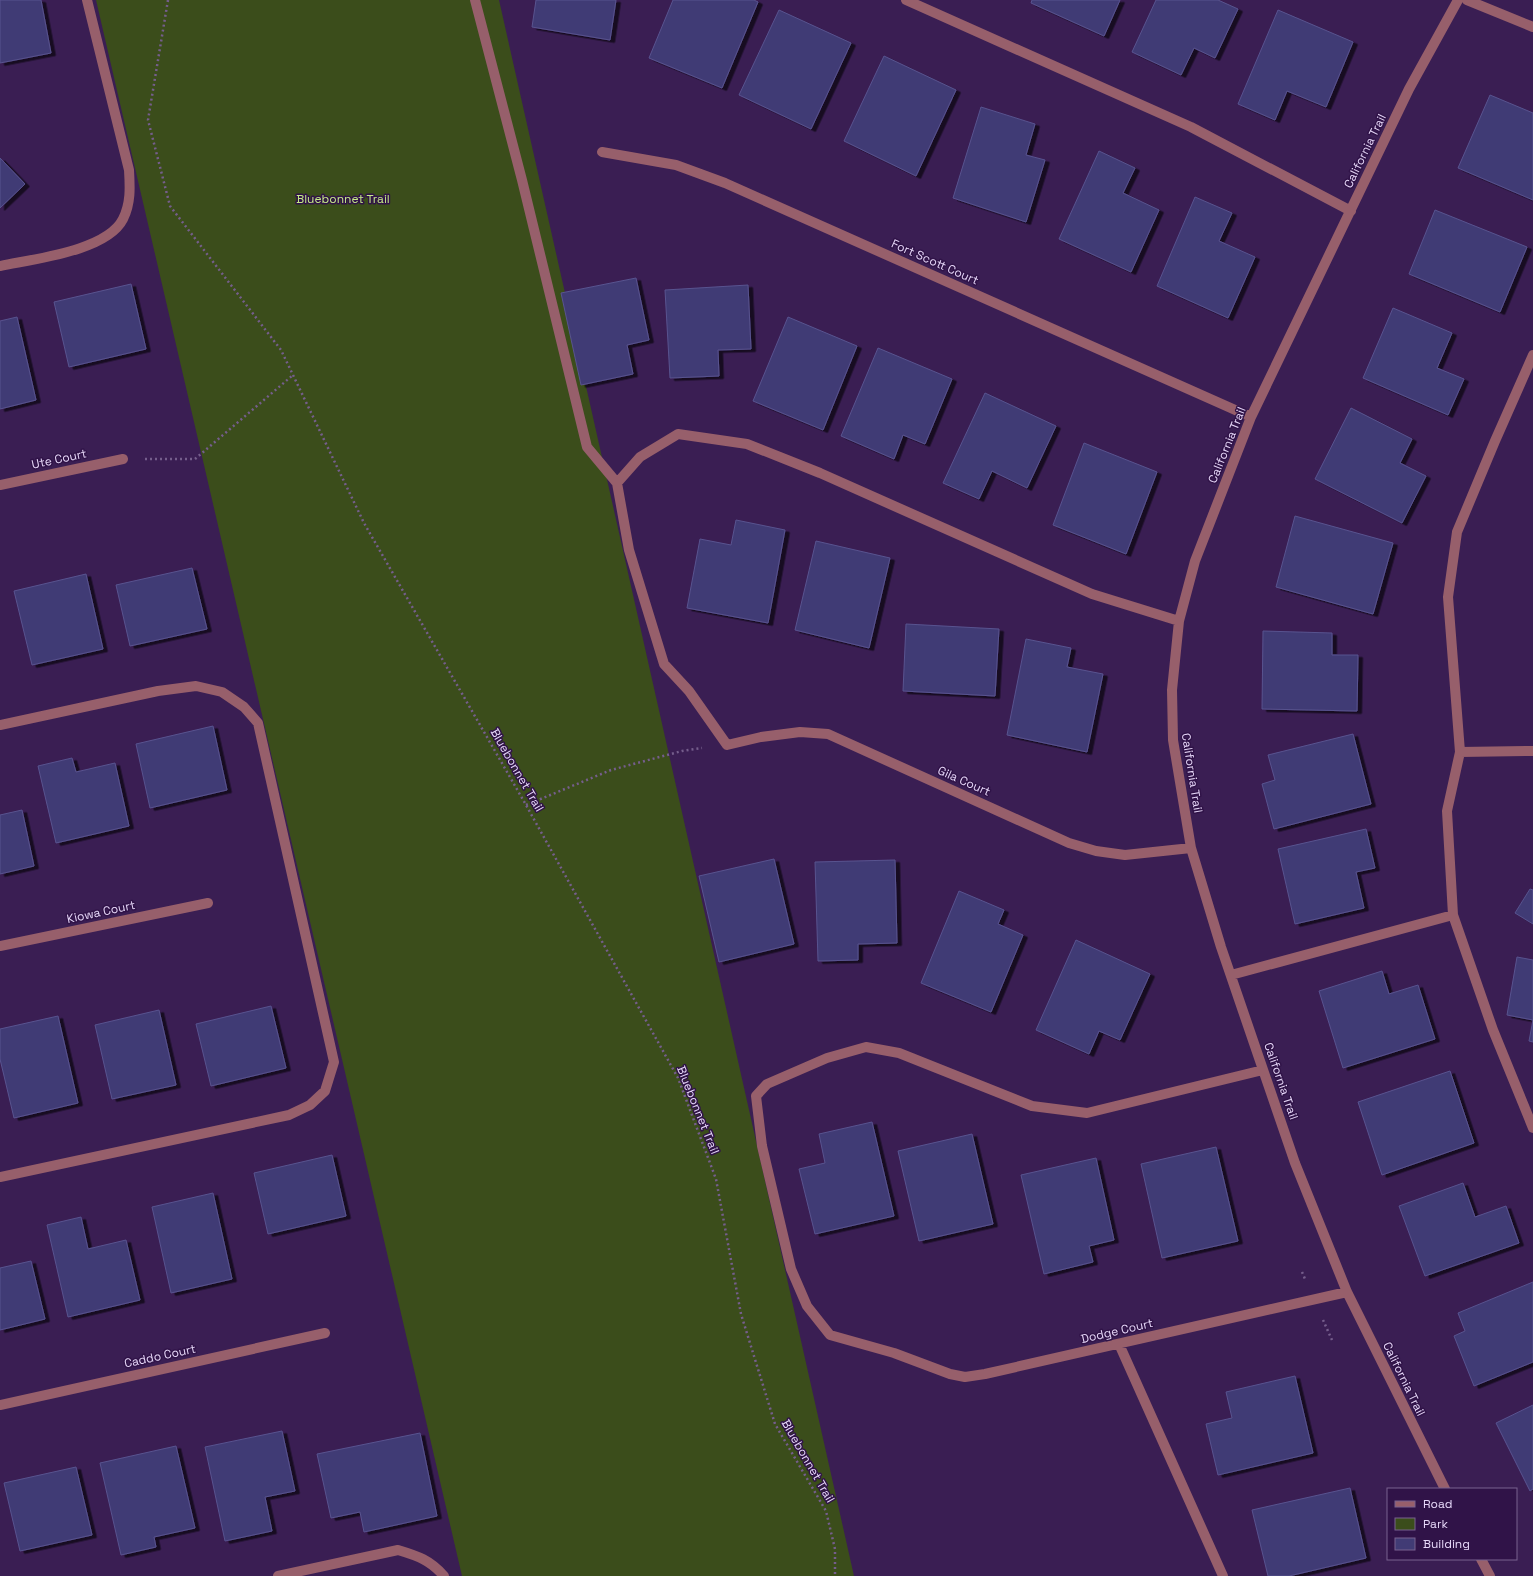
<svg xmlns="http://www.w3.org/2000/svg" width="1533" height="1576" font-family="'Space Grotesk',sans-serif">
<style>
.green{fill:#3b4d1b}
.building{fill:#413b75;stroke:#58538f;filter:url(#shadow)}
.lines{fill:none;stroke-linecap:round;stroke-linejoin:round}
.path{stroke:#755e8c;stroke-width:2.5;stroke-dasharray:2 3;stroke-linecap:butt}
.minor{stroke:#975f6b;stroke-width:10}
.labels{text-anchor:middle;stroke-width:3;stroke-linejoin:round;paint-order:stroke}
.street-label{font-size:12px;fill:#e7d8f9;stroke:#301348}
.park-label{font-size:12px;fill:#c5eb87;stroke:#301348}
</style>
<defs>
<filter id="shadow"><feDropShadow dx="4.5" dy="2.5" stdDeviation="0" flood-color="#0009"/></filter>
</defs>
<rect width="100%" height="100%" fill="#3a1e53"/>
<path class="green" d="M96,0H499L854,1576H462Z"/>
<path class="building" d="M0,0H41L51,53L0,63Z
M536,0H616L610,40L532,27Z
M673,0H754L758,2L722,88L649,58Z
M1032,0H1120L1104,36L1031,3Z
M1156,0H1218L1238,9L1215,58L1194,48L1181,75L1132,52Z
M779,10L851,43L811,129L739,95Z
M1278,10L1353,42L1326,107L1287,91L1275,120L1238,104Z
M884,56L956,90L916,176L844,141Z
M1490,95L1533,113V200L1458,168Z
M981,107L1035,124L1026,155L1045,160L1026,222L953,198Z
M1099,151L1135,168L1123,193L1159,210L1131,272L1059,239Z
M0,158L25,184L0,208Z
M1195,197L1232,213L1219,241L1255,257L1228,318L1157,286Z
M1435,210L1527,247L1500,312L1409,274Z
M636,278L649,340L627,345L633,374L581,385L561,293Z
M131,284L146,349L69,367L54,302Z
M748,285L751,349L718,350L719,376L670,378L665,290Z
M1393,308L1452,333L1437,368L1464,379L1448,415L1363,378Z
M17,317L36,400L0,409V321Z
M788,317L857,346L823,430L753,401Z
M878,348L952,379L925,444L903,435L894,459L841,436Z
M985,393L1056,426L1027,488L992,471L979,499L943,483Z
M1351,408L1412,439L1400,463L1426,476L1402,523L1315,479Z
M1084,443L1157,472L1126,554L1053,525Z
M1295,516L1393,543L1373,614L1276,587Z
M736,520L785,530L768,623L687,608L700,539L731,545Z
M816,541L890,558L869,648L795,630Z
M192,568L207,629L130,646L116,585Z
M86,574L103,649L32,665L14,591Z
M906,624L999,629L995,696L903,691Z
M1263,631L1332,633V655H1358L1357,711L1262,709Z
M1026,639L1071,648L1067,667L1103,674L1087,752L1007,735Z
M213,726L227,790L150,808L136,744Z
M1353,734L1371,804L1274,829L1262,784L1275,780L1268,755Z
M72,758L76,772L115,763L129,826L56,843L38,766Z
M22,810L34,866L0,874V815Z
M1366,829L1375,868L1356,872L1364,908L1295,924L1278,849Z
M774,859L794,944L719,962L699,876Z
M895,860L897,943L858,944V960L818,961L815,862Z
M1530,889L1533,890V924L1515,913Z
M959,891L1004,910L998,924L1023,935L991,1012L921,983Z
M1076,940L1150,974L1120,1040L1099,1031L1089,1054L1036,1030Z
M1517,957L1533,960V1042L1529,1041L1533,1020L1507,1015Z
M1382,971L1389,994L1418,985L1435,1039L1343,1068L1319,991Z
M271,1006L286,1068L211,1086L196,1024Z
M159,1010L176,1085L112,1099L95,1025Z
M58,1016L78,1103L14,1118L0,1059V1029Z
M1450,1071L1474,1143L1382,1175L1358,1102Z
M872,1122L894,1216L815,1234L799,1169L825,1163L819,1134Z
M972,1134L993,1224L919,1241L898,1151Z
M1216,1147L1238,1241L1162,1258L1141,1164Z
M332,1155L346,1216L268,1234L254,1173Z
M1096,1158L1114,1240L1089,1246L1093,1262L1044,1274L1021,1175Z
M1463,1183L1475,1217L1506,1206L1519,1243L1425,1276L1399,1206Z
M213,1193L232,1279L171,1293L152,1207Z
M81,1217L88,1249L126,1240L140,1300L68,1317L47,1225Z
M31,1261L45,1319L0,1330V1268Z
M1533,1282V1362L1474,1386L1454,1336L1465,1331L1458,1313Z
M1295,1376L1313,1453L1218,1475L1206,1424L1232,1418L1226,1392Z
M1533,1405V1489L1530,1491L1496,1423Z
M282,1431L295,1491L265,1497L272,1531L225,1541L205,1447Z
M420,1433L437,1516L364,1532L360,1512L331,1518L317,1454Z
M176,1446L195,1528L154,1537L156,1547L121,1555L100,1463Z
M76,1467L92,1535L20,1551L4,1483Z
M1350,1488L1366,1558L1289,1576H1268L1252,1510Z"/>
<g class="lines">
<path class="path" d="M168,0L148,120L170,206L281,350L364,523L526,805L678,1078L716,1179L741,1314L775,1424L826,1511L835,1549V1576
M145,459H195L293,375
M526,805L611,770L682,751L702,748
M1302,1272L1305,1279
M1323,1320L1332,1340"/>
<path class="minor" d="M475,0L522,180L587,447L617,483
M906,0L1191,127L1351,211
M1467,0L1533,27
M602,152L676,165L725,183L1251,417
M0,266C33,259 107,251 123,219C131,203 130,187 129,170L87,0
M0,485L123,459
M1179,621L1092,594L820,473L747,444L678,434L640,457L617,483L629,550L664,664L689,691L727,745L761,737L800,732L828,734L1069,843L1096,851L1125,855L1191,848
M0,725L158,691L196,686L222,692L244,707L258,723L334,1062L325,1091L310,1105L289,1115L0,1177
M1533,751L1460,752L1447,811L1453,915L1493,1030L1533,1128
M1460,752L1448,597L1457,532L1495,441L1533,355
M0,946L208,903
M1231,975L1453,915
M1263,1070L1087,1113L1032,1106L899,1053L866,1047L827,1058L767,1084L756,1096L762,1146L791,1269L807,1306L830,1335L894,1353L950,1374L965,1377L985,1374L1347,1292
M1119,1344L1223,1576
M0,1405L325,1333
M1445,1489L1347,1292L1295,1163L1221,947L1191,848L1173,740L1172,690L1179,621L1195,561L1251,417L1409,89L1458,0
M1481,1559L1490,1576
M278,1576L398,1550C418,1556 430,1560 444,1576"/>
</g>
<g class="labels">
<g class="street-label">
<text transform="translate(1365 151) rotate(-64)" y="4">California Trail</text>
<text transform="translate(935 262) rotate(24)" y="4">Fort Scott Court</text>
<text transform="translate(1227 445) rotate(-68)" y="4">California Trail</text>
<text transform="translate(59 459) rotate(-12)" y="4">Ute Court</text>
<text transform="translate(517 770) rotate(60)" y="4">Bluebonnet Trail</text>
<text transform="translate(1192 773) rotate(81)" y="4">California Trail</text>
<text transform="translate(964 781) rotate(24)" y="4">Gila Court</text>
<text transform="translate(101 912) rotate(-12)" y="4">Kiowa Court</text>
<text transform="translate(1281 1081) rotate(71)" y="4">California Trail</text>
<text transform="translate(698 1110) rotate(68)" y="4">Bluebonnet Trail</text>
<text transform="translate(1117 1331) rotate(-13)" y="4">Dodge Court</text>
<text transform="translate(160 1356) rotate(-12)" y="4">Caddo Court</text>
<text transform="translate(1404 1379) rotate(64)" y="4">California Trail</text>
<text transform="translate(808 1461) rotate(60)" y="4">Bluebonnet Trail</text>
</g>
<g class="park-label">
<text x="343" y="203">Bluebonnet Trail</text>
</g>
</g>
<rect x="1387" y="1488" width="130" height="72" fill="#301348" stroke="#79628f"/>
<rect x="1395" y="1501" width="20" height="6" fill="#975f6b" stroke="#79628f"/>
<text x="1423" y="1508" font-size="12" fill="#e7d8f9">Road</text>
<rect x="1395" y="1518" width="20" height="12" fill="#3b4d1b" stroke="#79628f"/>
<text x="1423" y="1528" font-size="12" fill="#e7d8f9">Park</text>
<rect x="1395" y="1538" width="20" height="12" fill="#413b75" stroke="#79628f"/>
<text x="1423" y="1548" font-size="12" fill="#e7d8f9">Building</text>
</svg>
